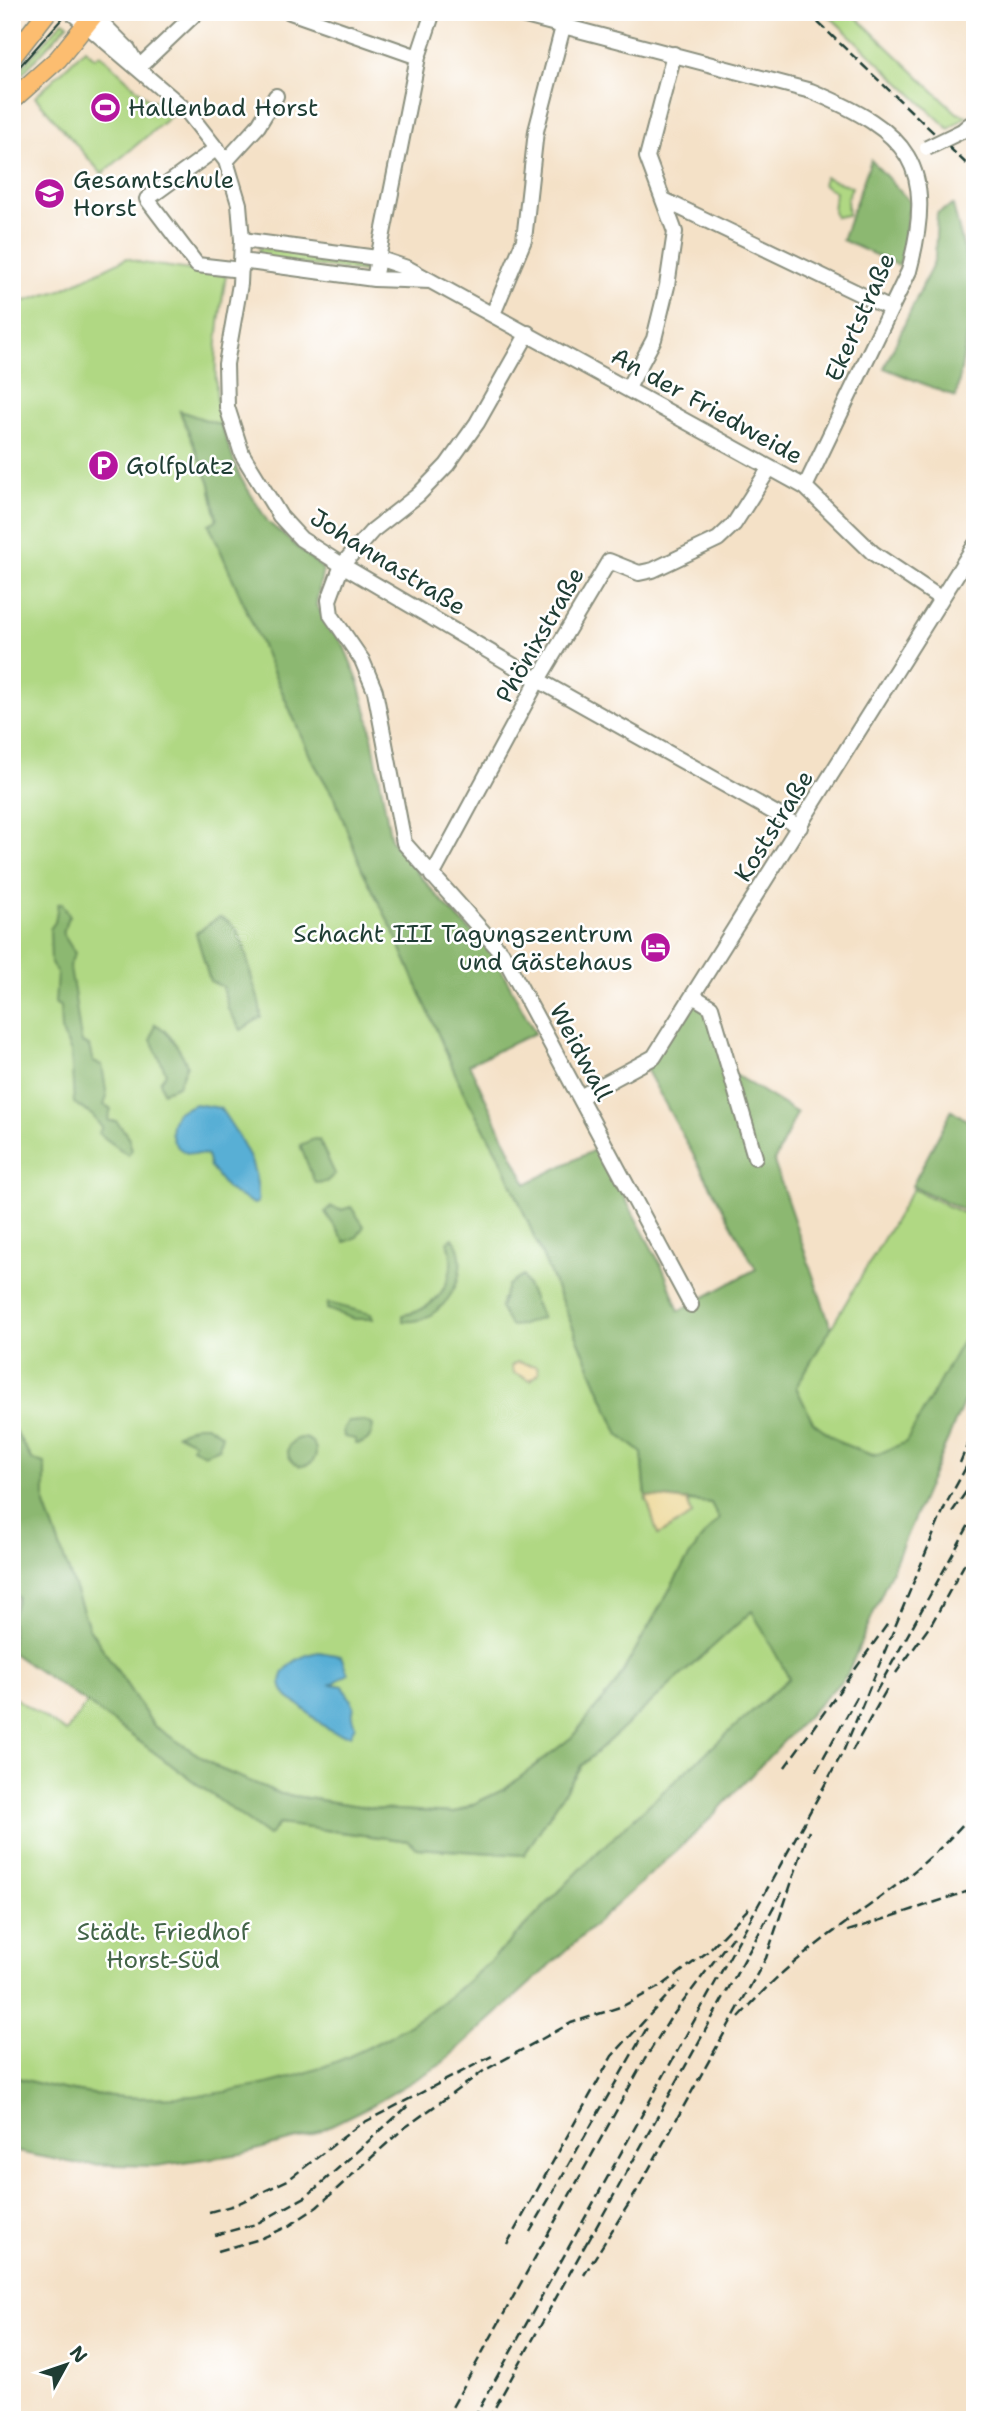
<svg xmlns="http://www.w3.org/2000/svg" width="987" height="2432" font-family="'Shantell Sans',sans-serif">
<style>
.green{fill:#b0d883;stroke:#688a5c;stroke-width:2}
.forest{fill:#8cb871;stroke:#567a52;stroke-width:2}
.sand{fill:#eeda9e;stroke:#868c69;stroke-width:2}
.water{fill:#58afd5;stroke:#3c7684;stroke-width:2}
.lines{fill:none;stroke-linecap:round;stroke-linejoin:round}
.minor-casing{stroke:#8a8f7e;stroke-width:18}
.major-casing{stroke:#8a8f7e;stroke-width:21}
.minor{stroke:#fff;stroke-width:14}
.major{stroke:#fcbd6f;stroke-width:18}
.tram{stroke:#1f3d34;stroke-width:2}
.rail{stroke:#1f3d34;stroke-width:2.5;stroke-dasharray:10 5;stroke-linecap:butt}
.minor-bridge-casing{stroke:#8a8f7e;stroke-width:18;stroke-linecap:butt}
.minor-bridge{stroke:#fff;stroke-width:14}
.labels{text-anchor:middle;stroke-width:5;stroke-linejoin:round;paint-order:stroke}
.poi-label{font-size:24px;fill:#1f3d34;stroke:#fff;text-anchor:start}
.street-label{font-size:24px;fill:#1f3d34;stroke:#fff}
.park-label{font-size:24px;fill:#436448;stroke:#fff}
</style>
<rect width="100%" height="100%" fill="#fff"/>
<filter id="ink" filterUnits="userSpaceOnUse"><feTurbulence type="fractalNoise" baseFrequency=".0143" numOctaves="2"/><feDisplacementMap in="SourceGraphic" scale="14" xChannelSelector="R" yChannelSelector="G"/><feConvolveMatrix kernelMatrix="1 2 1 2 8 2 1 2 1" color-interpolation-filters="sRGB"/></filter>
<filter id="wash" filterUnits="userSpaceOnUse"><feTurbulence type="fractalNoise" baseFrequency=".00686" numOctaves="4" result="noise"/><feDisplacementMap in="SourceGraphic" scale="28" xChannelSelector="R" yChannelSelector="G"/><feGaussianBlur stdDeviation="1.57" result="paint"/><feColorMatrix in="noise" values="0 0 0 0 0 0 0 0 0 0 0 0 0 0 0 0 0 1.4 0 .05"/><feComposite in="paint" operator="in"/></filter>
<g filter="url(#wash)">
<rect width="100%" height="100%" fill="#f4e1c7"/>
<path class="green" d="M825,12H851L957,113L967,116L949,129Z
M63,21L68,24L12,85V79Z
M85,49L95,58L100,54L149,100L157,101L172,115L102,174L35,97Z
M825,177L852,187L847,199L848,215L836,217L833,212L835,192L823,184Z
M259,248L364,260L363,272L258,259Z
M127,258L142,263L226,275C218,326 210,374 221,425L180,412L210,484L217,521L209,524L311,758L335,799L362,869L392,928L463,1091L501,1159L619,1435L642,1453L646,1500L692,1515L687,1501L711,1503L719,1519L700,1540L682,1568L616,1684L572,1737L505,1789L454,1813L379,1809L281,1794L220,1769L154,1726L89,1628L45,1505V1463L33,1460L12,1426V305L61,290Z
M913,1189L975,1219V1320L907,1442C882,1468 834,1447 813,1422C806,1413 801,1397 796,1387Z
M753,1610L789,1678C725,1737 660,1793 597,1853C547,1902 500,1957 445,2000C325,2092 156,2123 12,2076V1696L66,1732L87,1703L268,1836L279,1824L409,1841L416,1848L524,1855L581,1766Z"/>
<path class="forest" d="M871,160L910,202L900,266L842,240Z
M953,205L975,294L956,397L884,368L935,259L937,213Z
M180,411L221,425L239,475L268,522L323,569L316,605L344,646L359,683L369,720L391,840L436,895L493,954L535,1033L469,1064L526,1184L598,1148L664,1271L679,1311L756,1269L644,1065L693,996L711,1007L729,1071L797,1113L774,1162L831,1328L796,1387L813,1422L841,1443L874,1456L906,1442L975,1318V1382L962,1406L847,1675L699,1830L440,2065L374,2104L311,2135L241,2154L155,2166L79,2164L12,2151V2076C156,2123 325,2092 445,2000C500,1957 547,1902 597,1853C660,1793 725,1736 789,1678L752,1611L581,1766L524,1855L416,1848L409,1841L279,1824L268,1836L87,1703L12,1653V1617L18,1597L12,1594V1426L32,1460L45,1463V1505L89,1628L154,1726L220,1769L281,1794L379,1809L455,1813L505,1789L572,1737L616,1684L682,1568L700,1540L719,1519L711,1503L646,1496L642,1453L619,1435L501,1159L463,1091L392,928L362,869L335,799L311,758L209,524L217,520L210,484Z
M62,903L70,917L67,919L63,934L75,953L69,966C76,991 76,1017 82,1043L89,1046L93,1062L102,1065L107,1097L104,1105L111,1109L108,1118L109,1121H116L127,1134L132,1149L128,1155L98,1133L102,1128L93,1116L74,1103L71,1052L61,1030L60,1006L55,1004L57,972L51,963L50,929L55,922L58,904Z
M219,917C244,923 246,958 252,979C256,993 261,1002 261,1017L241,1030L228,1009L223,987L210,981L196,933Z
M155,1024C168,1030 182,1052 187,1065L178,1086L163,1092L160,1081L166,1073L151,1040Z
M952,1110L975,1126V1215L912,1186Z
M314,1139L319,1140L335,1174L326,1182L315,1183L300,1145Z
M331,1207L341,1210L351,1207L364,1226L357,1237L345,1242L325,1212Z
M453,1238C476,1271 442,1326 403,1321V1315C440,1309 459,1276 448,1241Z
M523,1276L542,1318L522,1325L510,1326L500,1308L508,1285Z
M328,1303L371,1314L373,1319H354L327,1309Z
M365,1421L373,1425C372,1436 368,1443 356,1444L355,1439L344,1437L343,1429L348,1422Z
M196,1425H206L222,1435L219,1448L204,1454L192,1447L194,1442L177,1434Z
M288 1452a14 14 0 1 1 28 0a14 14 0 1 1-28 0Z"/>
<path class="sand" d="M517,1362L537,1366L539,1373L531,1380L514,1373L511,1366Z
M646,1496L687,1501L692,1515L658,1535Z"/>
<path class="water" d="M195,1104L220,1108C240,1137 260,1166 258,1202L254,1204L227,1189L210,1167L207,1155C200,1153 192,1155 185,1152C168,1144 169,1126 177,1112Z
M319,1652L341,1656L348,1674L332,1684L343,1686L354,1706L352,1717L355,1726L350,1735C327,1735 316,1718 299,1705C295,1701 289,1700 286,1695C270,1672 300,1654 319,1652Z"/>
</g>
<g filter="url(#ink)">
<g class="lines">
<defs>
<path id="minor" d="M71,12L186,110L226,161L239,204L242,240L240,284L226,364L227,407L242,454L280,516L301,539L342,565L538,680L800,827
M91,12L128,49L136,63
M290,12L418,57
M510,12L811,91C909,132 937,164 909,271L805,487
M139,67L197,12
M962,131L969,125L975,127
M217,148L147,199L197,265L241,270
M226,161L258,126L276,96
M664,200L891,309
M242,240L377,258L407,268L805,487L873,553L940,598
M241,261L374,279L431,281
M374,279L418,57L433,12
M493,314L524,240L536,131L563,27
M528,333L477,423L447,465L418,495L372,531L342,565L329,600L331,615L362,660L375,691L404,843L502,953L691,1305
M628,388L654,339L667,286L675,232L647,157L674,54
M432,876L538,680L609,561L639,573L653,570L718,539L734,524L769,469
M693,996L711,1007L755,1157
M580,1097L654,1057L975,545"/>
<path id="major" d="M12,57L47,12
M12,100L58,59L96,12"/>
</defs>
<use href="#minor" class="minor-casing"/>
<use href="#major" class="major-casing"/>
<use href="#minor" class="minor"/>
<use href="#major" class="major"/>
<path class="tram" d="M12,75L68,12"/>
<path class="rail" d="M807,12L975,172
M960,1463L975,1426
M952,1512L975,1479
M896,1673L932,1623L975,1545
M876,1692L975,1514
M852,1751L888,1687
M785,1767L889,1622
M816,1771L857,1697
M848,1931L975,1889
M739,2017C755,2000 771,1982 789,1967C855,1911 918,1880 975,1810
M209,2212L235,2205L288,2180L359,2125L494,2055
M530,2232L648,2026
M215,2235L256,2224L307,2196L409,2105
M588,2242L783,1890
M507,2244L612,2056L680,1982
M218,2251L260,2239L289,2226L317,2207L403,2129L485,2070L571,2023L623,2006L663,1985L706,1953L750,1907
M584,2275L635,2194L766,1958L809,1831
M445,2420L645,2059L670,2019L733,1936
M473,2420L843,1752L946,1504L975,1451
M488,2420L592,2233"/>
<defs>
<path id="minor-bridge" d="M927,148L962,131"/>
</defs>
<use href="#minor-bridge" class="minor-bridge-casing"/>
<use href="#minor-bridge" class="minor-bridge"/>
</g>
</g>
<defs>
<symbol id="stadium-disc" viewBox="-11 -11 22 22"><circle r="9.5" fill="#b5179e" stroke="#fff"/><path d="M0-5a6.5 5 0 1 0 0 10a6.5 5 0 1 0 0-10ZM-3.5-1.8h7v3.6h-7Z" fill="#fff"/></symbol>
<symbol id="school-disc" viewBox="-11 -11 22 22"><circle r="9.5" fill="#b5179e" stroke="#fff"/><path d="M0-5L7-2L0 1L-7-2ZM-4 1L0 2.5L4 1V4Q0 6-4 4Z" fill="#fff"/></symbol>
<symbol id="parking-disc" viewBox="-11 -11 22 22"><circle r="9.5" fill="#b5179e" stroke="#fff"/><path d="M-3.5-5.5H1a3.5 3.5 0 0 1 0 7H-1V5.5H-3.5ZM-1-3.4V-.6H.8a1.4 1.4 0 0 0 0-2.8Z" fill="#fff"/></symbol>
<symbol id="hotel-disc" viewBox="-11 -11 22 22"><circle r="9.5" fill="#b5179e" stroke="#fff"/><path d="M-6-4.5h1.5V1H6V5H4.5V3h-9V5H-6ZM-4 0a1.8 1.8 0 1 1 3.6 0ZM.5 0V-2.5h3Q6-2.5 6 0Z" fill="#fff"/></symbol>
</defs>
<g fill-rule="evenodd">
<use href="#stadium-disc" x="88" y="90" width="35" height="35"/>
<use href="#school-disc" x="32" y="176" width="35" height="35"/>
<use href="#parking-disc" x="86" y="448" width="35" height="35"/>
<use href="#hotel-disc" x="638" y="930" width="35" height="35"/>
</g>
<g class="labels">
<g class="poi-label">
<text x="128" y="116">Hallenbad Horst</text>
<text x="73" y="188">Gesamtschule<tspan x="73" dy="28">Horst</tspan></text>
<text x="126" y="474">Golfplatz</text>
<text x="633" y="942" text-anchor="end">Schacht III Tagungszentrum<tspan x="633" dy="28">und Gästehaus</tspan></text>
</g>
<g class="street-label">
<text transform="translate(860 317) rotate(-66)" y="8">Ekertstraße</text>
<text transform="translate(707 406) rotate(29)" y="8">An der Friedweide</text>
<text transform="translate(388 562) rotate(32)" y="8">Johannastraße</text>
<text transform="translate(540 635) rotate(-60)" y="8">Phönixstraße</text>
<text transform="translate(774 826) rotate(-58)" y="8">Koststraße</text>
<text transform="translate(581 1052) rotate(62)" y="8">Weidwall</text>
</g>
<g class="park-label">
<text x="163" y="1940">Städt. Friedhof<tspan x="163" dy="28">Horst-Süd</tspan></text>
</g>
</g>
<rect width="987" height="2432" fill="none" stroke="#fff" stroke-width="42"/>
<g transform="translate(66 2365) rotate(50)" stroke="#ffffff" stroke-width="5" paint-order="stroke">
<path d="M0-5L12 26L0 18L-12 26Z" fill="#1f3d34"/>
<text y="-10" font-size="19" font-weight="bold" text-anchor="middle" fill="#1f3d34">N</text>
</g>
</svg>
